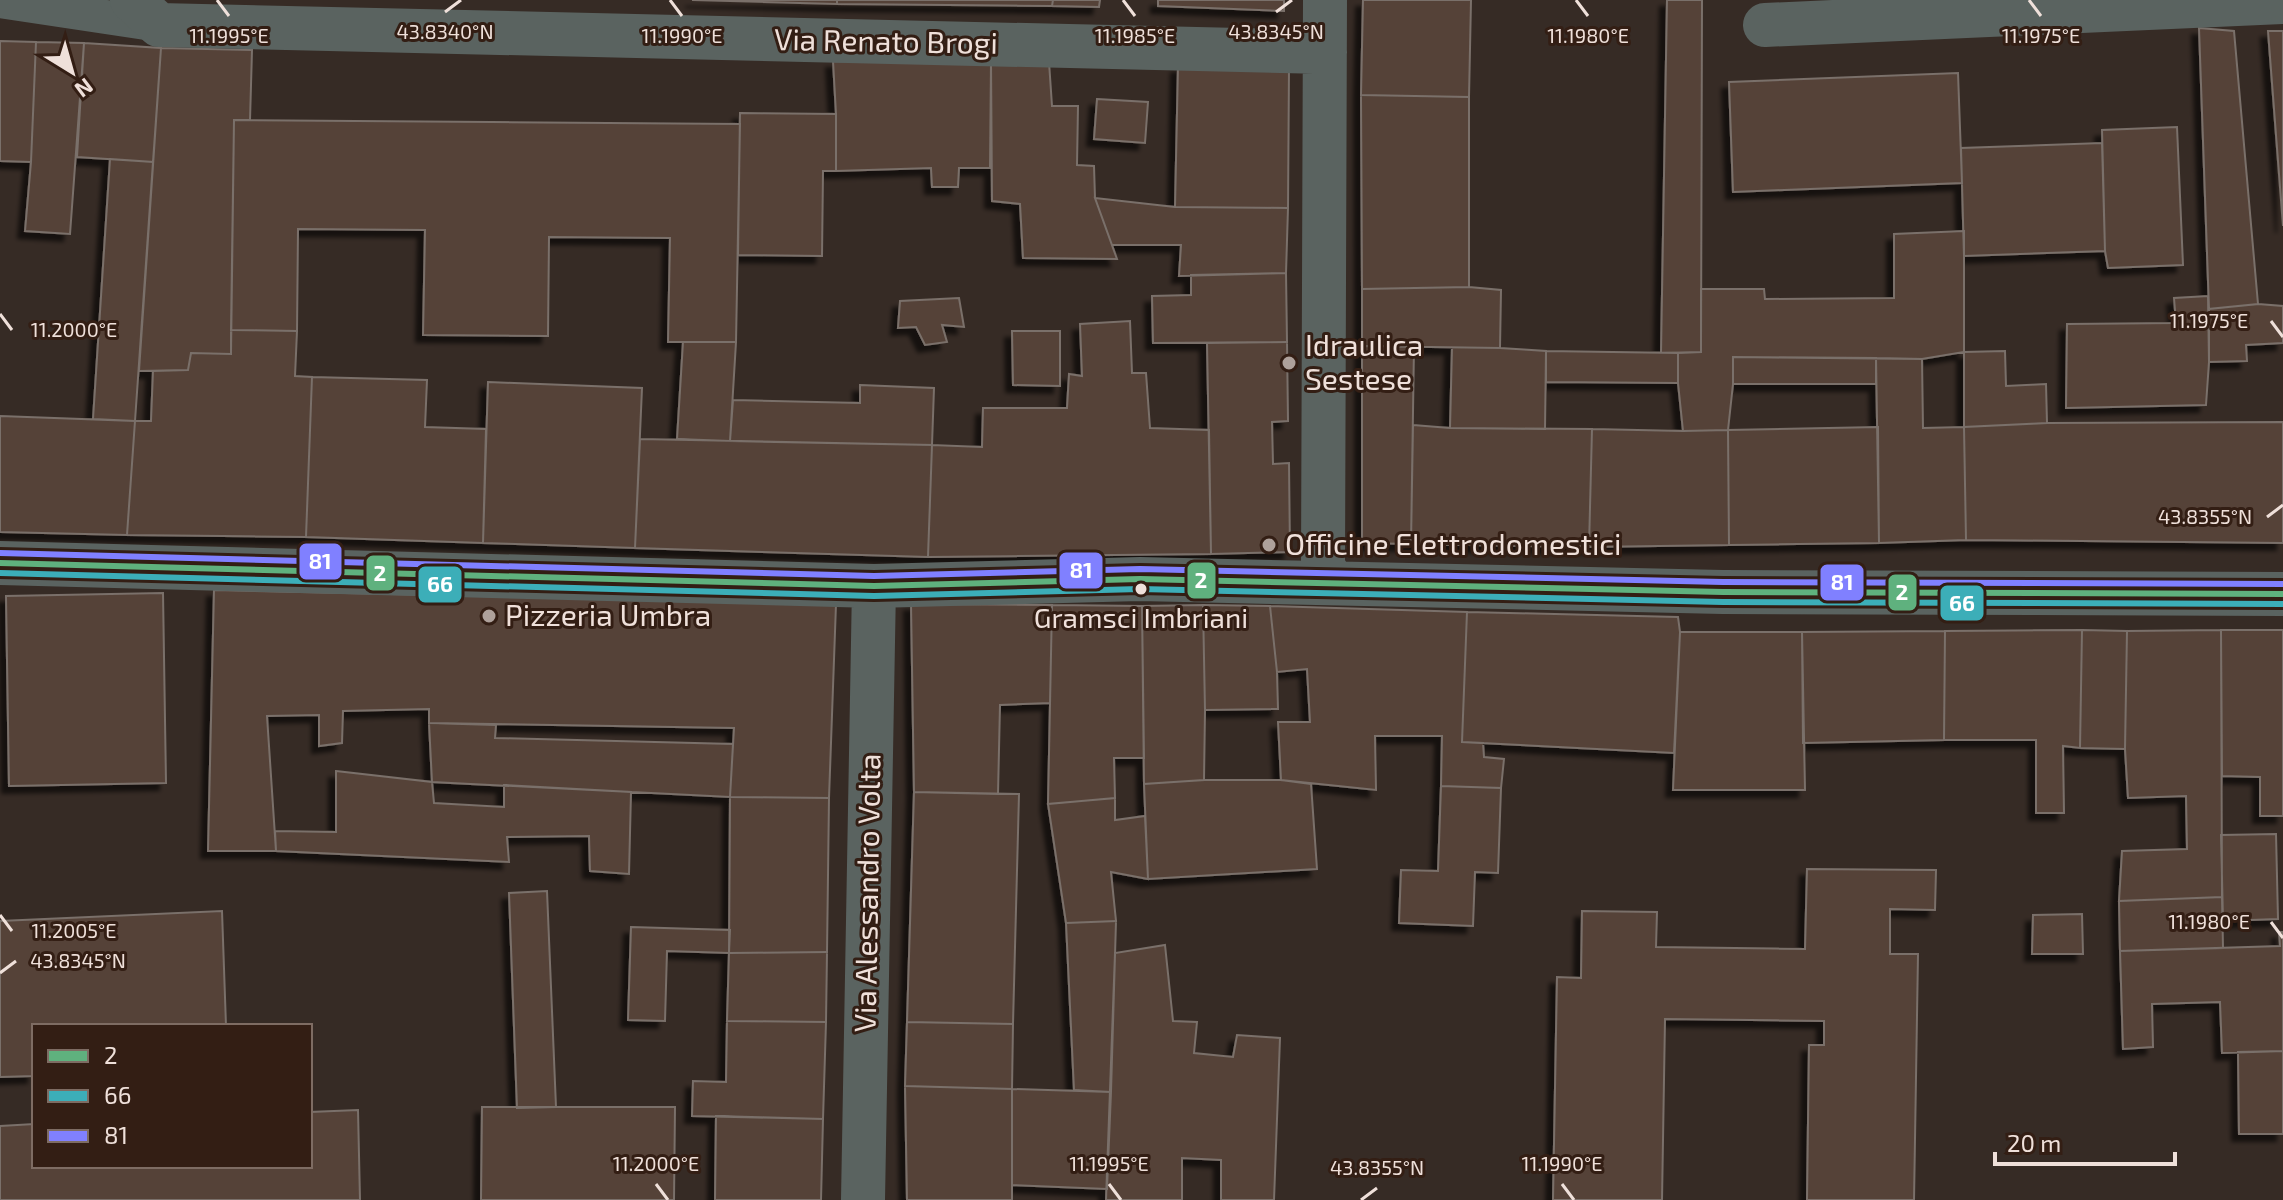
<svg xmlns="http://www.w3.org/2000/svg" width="2283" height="1200" font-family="'Exo 2',sans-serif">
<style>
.building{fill:#554238;stroke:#7a706a;stroke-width:2;filter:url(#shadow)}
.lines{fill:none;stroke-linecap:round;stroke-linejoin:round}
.pedestrian{stroke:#5a6360;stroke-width:34}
.minor{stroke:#5a6360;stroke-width:44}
.bus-1-casing{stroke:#331e14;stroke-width:12}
.bus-2-casing{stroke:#331e14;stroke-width:12}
.bus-3-casing{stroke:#331e14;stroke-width:12}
.bus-1{stroke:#5fb17e;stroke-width:6}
.bus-2{stroke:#3caeb8;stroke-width:6}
.bus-3{stroke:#8080ff;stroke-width:6}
.ticks{fill:none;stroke:#efe0da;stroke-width:3}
.poi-dot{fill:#aea19b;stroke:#331e14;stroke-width:3}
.bus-dot{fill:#efe0da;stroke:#331e14;stroke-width:3}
.labels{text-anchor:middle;stroke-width:6;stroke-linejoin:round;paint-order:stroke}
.bus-label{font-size:28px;fill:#efe0da;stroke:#331e14}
.street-label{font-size:30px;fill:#efe0da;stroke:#331e14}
.poi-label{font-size:30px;fill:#efe0da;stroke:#331e14;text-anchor:start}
.ticks-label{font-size:20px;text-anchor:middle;fill:#efe0da;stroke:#331e14;stroke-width:6;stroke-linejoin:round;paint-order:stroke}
.line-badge{stroke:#331e14;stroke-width:3}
.badge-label{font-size:22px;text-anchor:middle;font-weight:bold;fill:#fff}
</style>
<defs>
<filter id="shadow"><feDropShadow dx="-7" dy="7" stdDeviation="2" flood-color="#0009"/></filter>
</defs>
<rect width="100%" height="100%" fill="#362b25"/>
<path class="building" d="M692,0H837V4Z
M837,0H1053L1052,6L837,4Z
M1053,0H1100L1099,7L1052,6Z
M1158,0H1284V11L1158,6Z
M1363,0H1471L1469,97L1361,95Z
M1667,0H1702L1701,352L1661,353Z
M2199,28L2234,31L2258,304L2209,309Z
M2268,31H2283V226Z
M0,41L36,42L31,162L0,161Z
M36,42L84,43L70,234L25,231L31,162Z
M84,43L161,48L153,162L77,157Z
M161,48L252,50L250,120H234L231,354L191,353L188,370L139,371Z
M833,61L991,62L990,168H959L958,187H932L931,168L836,171V114Z
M991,62H1049L1052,106H1078L1077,165L1094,166L1095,198L1117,259L1023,258L1020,204L992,201Z
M1178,66L1289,67L1288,208L1175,207Z
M1958,73L1962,183L1733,192L1729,82Z
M1361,95L1469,97V287L1362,289Z
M1097,99L1148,102L1145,143L1094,139Z
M740,113L836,114V171H823L822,256L738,255Z
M234,120L740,124L736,342H668L670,238L549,237L548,336L423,335L425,230L298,229L297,331L231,330Z
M2177,127L2183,265L2108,268L2105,251L2102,130Z
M2102,143L2105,251L1964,256L1961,148Z
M110,159L153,162L135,421L93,419Z
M1095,198L1175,207L1288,208L1286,273L1179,276L1181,245H1112Z
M1964,231V352L1922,359L1733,357V384L1728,430L1683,431L1678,383V353L1701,352V289H1764L1765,299L1894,298V234Z
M1286,273L1287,342L1153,343L1152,296L1191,295V275Z
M1469,287L1501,290L1500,348L1362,346V289Z
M2208,296L2209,362L2206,405L2066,408L2067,324L2176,323L2174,298Z
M959,298L964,327L942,325L947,342L925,345L916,327L898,328L900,301Z
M2258,304L2283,306V343L2246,345L2247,361L2209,362V309Z
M1130,321L1132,373H1146L1150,428L1209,430L1211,554L928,557L932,445L982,447L983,408H1067L1069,374L1082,376L1080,324Z
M231,330L297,331L295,376L312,377L306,537L127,535L135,421H151L153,371L188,370L191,353L231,354Z
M1012,331H1060V386L1013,385Z
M683,342H736L730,441L677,439Z
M1287,342L1288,421L1272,422L1273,464L1289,463L1290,552L1211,554L1207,343Z
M1362,346H1414L1411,544L1362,543Z
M1452,348H1500L1546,351L1545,429L1450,428Z
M1546,351L1678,353V383L1546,382Z
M2005,351L2006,386L2046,384L2047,423L1964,427V352Z
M1733,357L1876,358V384H1733Z
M1876,358L1922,359L1923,428L1964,427L1966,540L1879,543Z
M312,377L427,380L425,427L486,429L483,543L306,537Z
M488,382L642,388L635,548L483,543Z
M860,385L934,388L932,445L730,441L733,400L860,403Z
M0,416L135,421L127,535L0,532Z
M2283,422V543L1966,540L1964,427L2047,423Z
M1413,425L1450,428L1592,429L1589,547L1411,544Z
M1878,427L1879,543L1729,545L1728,430Z
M1592,429L1683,431L1728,430L1729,545L1589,547Z
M640,439L932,445L928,557L635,548Z
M214,590L836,604L829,798L730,797L734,728L429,723V709L343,711L342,743L319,746V715L267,716L276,851H208Z
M163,593L166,783L9,786L6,596Z
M911,604L1052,605L1050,703L1000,705L998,794L914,792Z
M1052,605L1142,606L1144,758H1114L1115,798L1048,804Z
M1203,605L1205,710L1204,780L1144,784L1142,606Z
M1203,605L1270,606L1277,672L1278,709L1205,710Z
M1270,606L1467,612L1462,742L1483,743L1484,757L1504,759L1501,788L1441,786L1442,736H1375L1376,790L1281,780L1278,722H1310L1307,669L1277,672Z
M1467,612L1678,617L1680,632L1674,753L1462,742Z
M2082,630L2127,631L2125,749L2080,748Z
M2082,630L2080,748L2063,746L2064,813H2036V740H1944L1945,631Z
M2221,630H2283V816H2260V777L2222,776Z
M2221,630L2222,897L2119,901L2122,851L2187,849L2186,796L2128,798L2125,749L2127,631Z
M1945,631L1944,740L1803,743L1802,632Z
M1680,632H1802L1805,790H1673Z
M429,723L496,725L495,738L733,744L730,797L432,782Z
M336,771L432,782L434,803L504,807V785L631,792L629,874L590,871L589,836L507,837L509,862L276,851L275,831L336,832Z
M1204,780H1281L1311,784L1317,869L1148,879L1144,784Z
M1441,786L1501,788L1498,873L1475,872L1473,926L1399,923L1401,870L1438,871Z
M914,792L1019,794L1013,1024L907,1022Z
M730,797L829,798L827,952L729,953Z
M1115,798V820L1145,816L1148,879L1111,872L1116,921L1066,923L1048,804Z
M2276,834L2278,919L2223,921L2221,835Z
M1807,869L1936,870L1935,910L1890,909V954H1918L1914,1200H1807L1809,1045H1824V1021L1665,1019L1662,1200H1553L1557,977L1581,978L1582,911L1657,912L1656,947L1805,949Z
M547,891L556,1107L517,1108L509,893Z
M2222,897L2223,948L2120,951L2119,901Z
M222,911L226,1026H34V1076L0,1077V921Z
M2082,914L2083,954H2032L2033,915Z
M1116,921L1111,1092L1074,1090L1066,923Z
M631,927L730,930L729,953L667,951L665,1021L628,1020Z
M2279,932H2283V1051L2222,1053L2220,1002L2152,1004L2153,1047L2123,1049L2120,951L2280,946Z
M1165,945L1173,1021L1197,1022L1194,1053L1233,1057L1237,1035L1280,1038L1274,1200H1221V1160L1182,1158V1200H1106L1115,953Z
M827,952L826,1022L727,1021L729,953Z
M727,1021L826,1022L823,1119L692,1116L693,1081L726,1082Z
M907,1022L1013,1024L1012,1089L905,1086Z
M2283,1051V1134H2239L2238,1052Z
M905,1086L1012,1089V1200H907Z
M1012,1089L1111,1092L1107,1189L1012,1185Z
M482,1107H675L674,1200H481Z
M358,1110L360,1200H0V1126L34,1124V1166H310V1112Z
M716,1116L823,1119L821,1200H715Z"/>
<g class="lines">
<path class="pedestrian" d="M0,1L159,25"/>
<path class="minor" d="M132,0L159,25L1325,52
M1325,0L1323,567L1334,583
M1765,25L2283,2
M0,563L874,586L1140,579L1723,592L2283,594
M863,1200L874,586"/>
<defs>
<path id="bus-1" d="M0,563L874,586L1140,579L1723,592L2283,594"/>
<path id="bus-2" d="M0,573L874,596L1140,589L1723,602L2283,604"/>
<path id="bus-3" d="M0,553L874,576L1140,569L1723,582L2283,584"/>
</defs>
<use href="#bus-1" class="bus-1-casing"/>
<use href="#bus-2" class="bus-2-casing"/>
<use href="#bus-3" class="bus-3-casing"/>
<use href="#bus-1" class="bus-1"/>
<use href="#bus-2" class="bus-2"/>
<use href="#bus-3" class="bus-3"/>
</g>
<path class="ticks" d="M217,0L229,16M670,0L682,16M1123,0L1135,16M1576,0L1588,16M2029,0L2041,16M445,12L461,0M1276,12L1292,0M0,314L12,330M2271,321L2283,337M2267,517L2283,505M0,915L12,931M2271,922L2283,938M0,973L16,961M656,1184L668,1200M1109,1184L1121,1200M1562,1184L1574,1200M1361,1200L1377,1188"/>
<g class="poi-dot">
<circle cx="1289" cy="363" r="8"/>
<circle cx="1269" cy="545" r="8"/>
<circle cx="489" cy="616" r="8"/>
</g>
<circle class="bus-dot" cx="1141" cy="589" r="7"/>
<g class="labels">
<g class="bus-label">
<text x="1141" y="628">Gramsci Imbriani</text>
</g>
<g class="street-label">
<text transform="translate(886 42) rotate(1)" y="10">Via Renato Brogi</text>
<text transform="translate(868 893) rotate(-89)" y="10">Via Alessandro Volta</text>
</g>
<g class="poi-label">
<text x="1305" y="356">Idraulica<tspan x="1305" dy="34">Sestese</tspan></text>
<text x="1285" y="555">Officine Elettrodomestici</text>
<text x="505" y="626">Pizzeria Umbra</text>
</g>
</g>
<g class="ticks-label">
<text x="445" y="39">43.8340°N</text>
<text x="1276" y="39">43.8345°N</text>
<text x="229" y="43">11.1995°E</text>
<text x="682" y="43">11.1990°E</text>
<text x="1135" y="43">11.1985°E</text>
<text x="1588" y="43">11.1980°E</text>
<text x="2041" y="43">11.1975°E</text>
<text x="2209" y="328">11.1975°E</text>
<text x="74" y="337">11.2000°E</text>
<text x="2205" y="524">43.8355°N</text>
<text x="2209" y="929">11.1980°E</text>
<text x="74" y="938">11.2005°E</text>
<text x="78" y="968">43.8345°N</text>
<text x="656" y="1171">11.2000°E</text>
<text x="1109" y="1171">11.1995°E</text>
<text x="1562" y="1171">11.1990°E</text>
<text x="1377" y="1175">43.8355°N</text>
</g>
<g class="line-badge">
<rect x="298" y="542" width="45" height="39" rx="8" fill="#8080ff"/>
<rect x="1058" y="551" width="46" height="39" rx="8" fill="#8080ff"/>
<rect x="365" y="554" width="31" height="38" rx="8" fill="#5fb17e"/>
<rect x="1186" y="561" width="31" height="39" rx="8" fill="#5fb17e"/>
<rect x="1819" y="563" width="46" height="39" rx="8" fill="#8080ff"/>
<rect x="417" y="565" width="46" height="39" rx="8" fill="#3caeb8"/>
<rect x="1887" y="573" width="31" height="39" rx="8" fill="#5fb17e"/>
<rect x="1939" y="584" width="46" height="38" rx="8" fill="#3caeb8"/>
</g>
<g class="badge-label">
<text x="320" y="569">81</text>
<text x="1081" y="578">81</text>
<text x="380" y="581">2</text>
<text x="1201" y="588">2</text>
<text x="1842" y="590">81</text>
<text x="440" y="592">66</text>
<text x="1902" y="600">2</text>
<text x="1962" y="611">66</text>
</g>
<rect x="32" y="1024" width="280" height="144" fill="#331e14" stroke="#7e6c63" stroke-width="2"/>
<rect x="48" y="1050" width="40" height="12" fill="#5fb17e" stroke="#7e6c63" stroke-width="2"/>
<text x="104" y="1064" font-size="24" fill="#efe0da">2</text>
<rect x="48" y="1090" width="40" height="12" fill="#3caeb8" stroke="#7e6c63" stroke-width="2"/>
<text x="104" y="1104" font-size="24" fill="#efe0da">66</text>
<rect x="48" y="1130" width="40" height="12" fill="#8080ff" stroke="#7e6c63" stroke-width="2"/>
<text x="104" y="1144" font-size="24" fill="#efe0da">81</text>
<g transform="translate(72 72) rotate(143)" stroke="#331e14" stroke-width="6" paint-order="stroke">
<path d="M0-6L14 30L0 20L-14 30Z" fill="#efe0da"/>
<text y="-12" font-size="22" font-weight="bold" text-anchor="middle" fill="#efe0da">N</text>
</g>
<path d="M1995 1152v12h180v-12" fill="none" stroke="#efe0da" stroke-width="4"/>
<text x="2007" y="1152" font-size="24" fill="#efe0da" stroke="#331e14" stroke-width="6" paint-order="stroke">20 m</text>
</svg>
